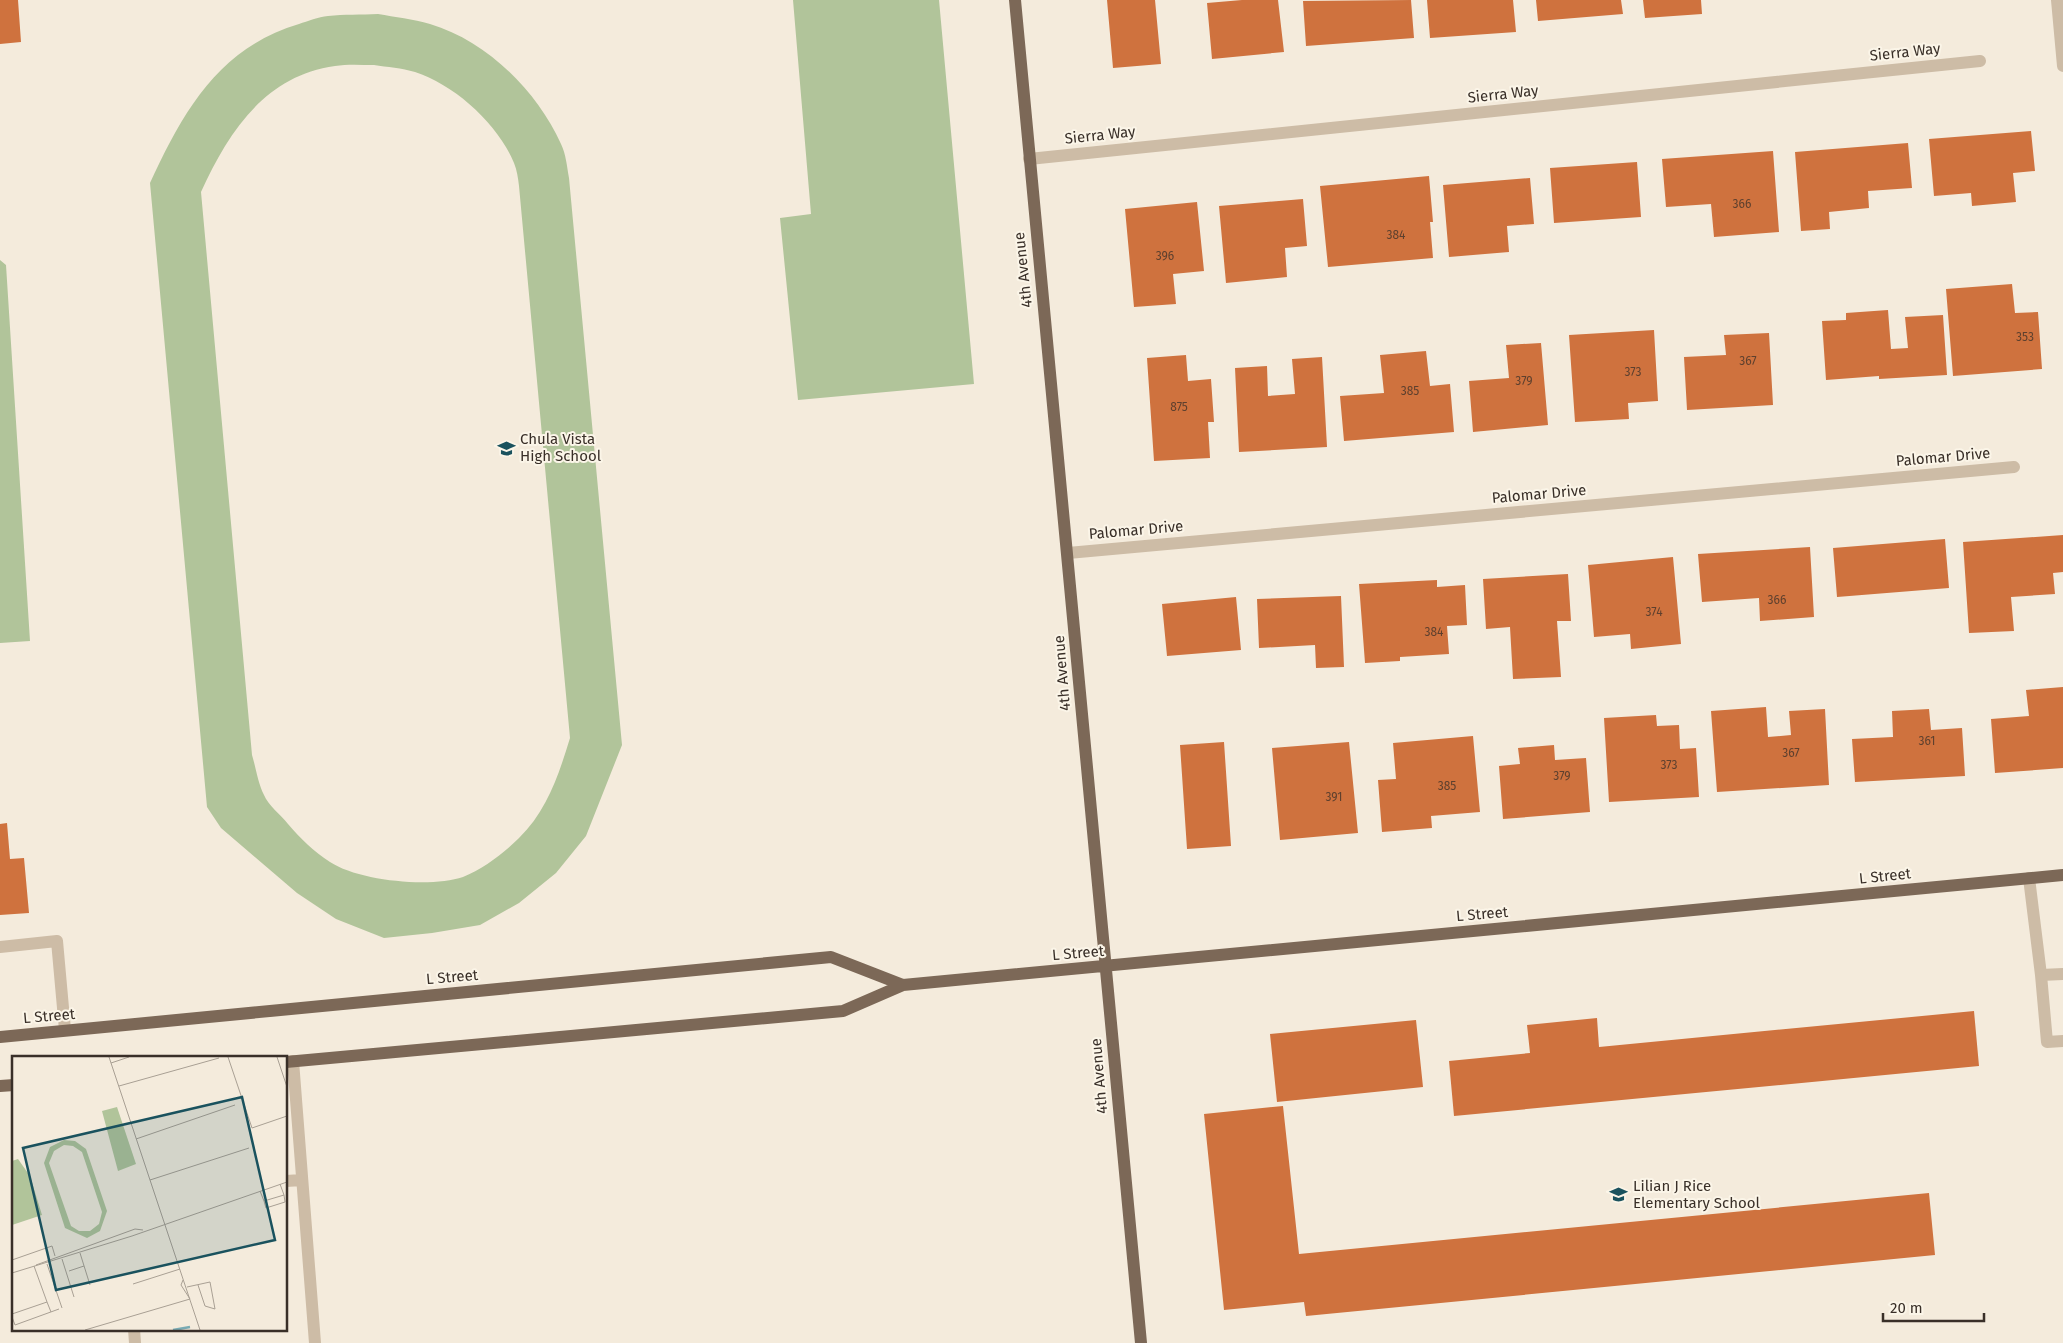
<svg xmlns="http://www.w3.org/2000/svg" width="2063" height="1343" font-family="'Fira Sans',sans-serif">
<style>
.green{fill:#b1c49a;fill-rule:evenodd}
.building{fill:#cf723e}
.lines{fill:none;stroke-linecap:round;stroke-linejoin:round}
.service{stroke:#cdbca6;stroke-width:12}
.minor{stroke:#cdbca6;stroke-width:12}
.primary{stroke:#7c6857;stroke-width:12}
.labels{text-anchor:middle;stroke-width:4;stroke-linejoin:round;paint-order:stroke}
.number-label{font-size:12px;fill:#5e402e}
.street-label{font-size:15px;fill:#392f28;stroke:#fbf5e8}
.poi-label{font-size:15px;fill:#392f28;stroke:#fbf5e8;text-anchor:start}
.inset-river{fill:none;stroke:#78aab3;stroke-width:2.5}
.inset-road{fill:none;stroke:#a9a094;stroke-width:1}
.view{fill:#1a525e;fill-opacity:0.15;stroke:#1a525e;stroke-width:2.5}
.inset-edge{fill:none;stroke:#392f28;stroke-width:2.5}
</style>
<rect width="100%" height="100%" fill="#f4ebdc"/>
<path class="green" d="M793,0H939L974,384L798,400L780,218L811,214Z
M378,14C395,17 413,19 430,24C487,41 537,91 561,144C566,154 567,167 569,178L622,745L586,836L556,873L519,903L480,925L432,933L384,938L336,919L297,893L221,828L207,807L150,183C183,112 218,48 299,24C308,21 318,17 328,16C344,14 361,15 378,14ZM374,65C387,67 402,68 415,72C455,85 498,124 514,163C517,170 518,178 519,186L570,738C559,774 547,811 519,838C504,853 483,869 463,877C430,888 359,881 330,862C314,852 300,838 288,824C281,815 268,805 264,795C258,783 256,768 252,755L201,192C228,133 264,76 335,66C347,64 361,65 374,65Z
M0,260L6,265L30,641L0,643Z"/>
<path class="building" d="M0,0H18L21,42L0,44Z
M1107,0H1155L1161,64L1113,68Z
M1242,0H1278L1284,52L1212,59L1207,3Z
M1411,0L1414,38L1306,46L1303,1Z
M1427,0H1513L1516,32L1430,38Z
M1536,0H1621L1623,14L1538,21Z
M1643,0H1701L1702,14L1645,18Z
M2031,131L2035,171L2013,173L2016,202L1972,206L1971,193L1934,196L1929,139Z
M1908,143L1912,188L1868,191L1869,208L1829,212L1830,229L1801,231L1795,152Z
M1773,151L1779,232L1714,237L1711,204L1666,207L1662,159Z
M1637,162L1641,217L1554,223L1550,168Z
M1429,176L1433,222H1430L1433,258L1328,267L1320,186Z
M1530,178L1534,224L1507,226L1509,252L1449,257L1443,185Z
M1303,199L1307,246L1285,248L1287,277L1226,283L1219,206Z
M1197,202L1204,271L1173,274L1176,304L1134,307L1125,209Z
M2012,284L2015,313L2038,312L2042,369L1953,376L1946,289Z
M1888,310L1891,349L1908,348L1905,317L1943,315L1947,375L1879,379V376L1826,380L1822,321L1846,320V313Z
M1654,330L1658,401L1628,403L1629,419L1575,422L1569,335Z
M1769,333L1773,405L1687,410L1684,357L1726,355L1724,335Z
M1541,343L1548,425L1473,432L1469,381L1509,378L1506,345Z
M1426,351L1430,386L1450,384L1454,432L1344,441L1340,396L1384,393L1380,355Z
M1186,355L1188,381L1211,379L1214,422H1208L1210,458L1154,461L1147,358Z
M1322,357L1327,447L1239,452L1235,368L1267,366L1268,396L1295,394L1292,359Z
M2063,535V572L2053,573L2055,594L2011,597L2014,631L1969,633L1963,542Z
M1945,539L1949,588L1837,597L1833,548Z
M1810,547L1814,617L1760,621L1759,598L1702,602L1698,554Z
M1673,557L1681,644L1631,649L1630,634L1594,637L1588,565Z
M1568,574L1571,621H1557L1561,677L1513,679L1510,627L1486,629L1483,579Z
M1437,580V587L1465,585L1467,625L1447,626L1449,654L1400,657V661L1365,663L1359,584Z
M1341,596L1344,667L1316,668L1315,645L1259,648L1257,599Z
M1236,597L1241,650L1167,656L1162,604Z
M2063,687V768L1995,773L1991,719L2029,716L2026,690Z
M1766,707L1768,737L1791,735L1789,711L1825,709L1829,785L1717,792L1711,711Z
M1929,709L1931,730L1962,728L1965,776L1855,782L1852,739L1893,737L1892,711Z
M1656,715L1657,726L1679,725L1680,749L1696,748L1699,797L1609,802L1604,718Z
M1473,736L1480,812L1431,816L1432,828L1382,832L1378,780L1396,779L1393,743Z
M1224,742L1231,846L1187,849L1180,745Z
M1349,742L1358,833L1280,840L1272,748Z
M1554,745L1555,760L1586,758L1590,812L1503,819L1499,766L1520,764L1518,748Z
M7,823L10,859L24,858L29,913L0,915V824Z
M1974,1011L1979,1066L1454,1116L1449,1061L1530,1053L1527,1025L1597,1018L1599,1047Z
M1416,1020L1423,1087L1277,1102L1270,1034Z
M1283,1106L1299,1254L1929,1193L1935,1255L1306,1316L1304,1302L1224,1310L1204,1114Z"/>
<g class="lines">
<path class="service" d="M2057,0L2063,66
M2029,878L2041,975L2063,974
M0,947L57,941L65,1030
M2041,975L2047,1042L2063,1041
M293,1061L315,1343
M286,1181L302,1180
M134,1329L135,1343"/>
<path class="minor" d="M1029,159L1980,61
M1068,553L2014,467"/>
<path class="primary" d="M1015,0L1141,1343
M0,1037L831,957L903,985
M286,1062L843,1011L903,985L2063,875
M0,1086L14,1085"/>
</g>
<defs>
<symbol id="school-bare" viewBox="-9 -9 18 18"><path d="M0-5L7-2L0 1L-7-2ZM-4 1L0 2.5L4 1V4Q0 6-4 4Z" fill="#1a525e" stroke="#fbf5e8" stroke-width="2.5" paint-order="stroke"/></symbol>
</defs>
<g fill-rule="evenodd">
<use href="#school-bare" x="494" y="436" width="25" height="25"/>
<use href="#school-bare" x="1606" y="1182" width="25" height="25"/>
</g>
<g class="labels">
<g class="number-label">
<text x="1742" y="208">366</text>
<text x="1396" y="239">384</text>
<text x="1165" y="260">396</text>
<text x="2025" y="341">353</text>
<text x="1748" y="365">367</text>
<text x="1633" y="376">373</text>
<text x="1524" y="385">379</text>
<text x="1410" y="395">385</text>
<text x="1179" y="411">875</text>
<text x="1777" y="604">366</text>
<text x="1654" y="616">374</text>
<text x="1434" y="636">384</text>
<text x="1927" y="745">361</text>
<text x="1791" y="757">367</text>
<text x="1669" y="769">373</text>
<text x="1562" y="780">379</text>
<text x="1447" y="790">385</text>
<text x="1334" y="801">391</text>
</g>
<g class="street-label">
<text transform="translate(1905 52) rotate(-6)" y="5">Sierra Way</text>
<text transform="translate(1503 94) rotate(-6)" y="5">Sierra Way</text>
<text transform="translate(1100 135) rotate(-6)" y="5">Sierra Way</text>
<text transform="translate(1023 270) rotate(-96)" y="5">4th Avenue</text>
<text transform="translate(1943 457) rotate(-5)" y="5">Palomar Drive</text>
<text transform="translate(1539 494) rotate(-5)" y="5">Palomar Drive</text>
<text transform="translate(1136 530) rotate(-5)" y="5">Palomar Drive</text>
<text transform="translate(1062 673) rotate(-95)" y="5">4th Avenue</text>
<text transform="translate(1885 876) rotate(-6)" y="5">L Street</text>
<text transform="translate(1482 914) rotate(-5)" y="5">L Street</text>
<text transform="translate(1078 953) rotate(-5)" y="5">L Street</text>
<text transform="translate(452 977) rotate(-5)" y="5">L Street</text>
<text transform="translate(49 1016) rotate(-5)" y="5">L Street</text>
<text transform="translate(1099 1076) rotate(-95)" y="5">4th Avenue</text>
</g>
<g class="poi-label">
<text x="520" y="444">Chula Vista<tspan x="520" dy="17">High School</tspan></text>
<text x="1633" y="1191">Lilian J Rice<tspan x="1633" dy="17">Elementary School</tspan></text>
</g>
</g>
<g transform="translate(12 1056)">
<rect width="275" height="275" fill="#f4ebdc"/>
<path d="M105,51L124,108L106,115L90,55ZM52,84L63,85L74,93L95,155L88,175L75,182L53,172L32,107L38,91ZM52,89L61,90L70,96L90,156L87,168L78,175H67L59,170L37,107L42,95ZM6,103L18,120L30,159L0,169V105Z" fill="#b1c49a" fill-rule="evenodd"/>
<path class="inset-river" d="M161,274L178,271"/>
<path class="inset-road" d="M97,1L188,274M216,1L240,72L275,60M265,1L275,31M99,7L117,1M107,30L207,2M124,83L223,49M138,124L237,92M248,135L252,145L272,139L268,128M252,145L254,152L273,146L272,139M68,197L78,229M50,203L62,241M0,204L40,190L43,200M35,208L50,252M24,209L123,173L131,174M22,210L35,246M57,215L72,210M0,217L120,180L275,126M171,224L169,229L178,243M121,228L168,213M175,231L198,226L203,253L193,250L186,229M0,258L35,246L39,256M0,261L3,269L47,253M73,274L178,243"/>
<path class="view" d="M230,41L263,184L44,234L11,92Z"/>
<rect width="275" height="275" class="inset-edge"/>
</g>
<path d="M1883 1313v8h101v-8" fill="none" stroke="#392f28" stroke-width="2.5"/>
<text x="1890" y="1313" font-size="15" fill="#392f28" stroke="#fbf5e8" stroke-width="4" paint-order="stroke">20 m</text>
</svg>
